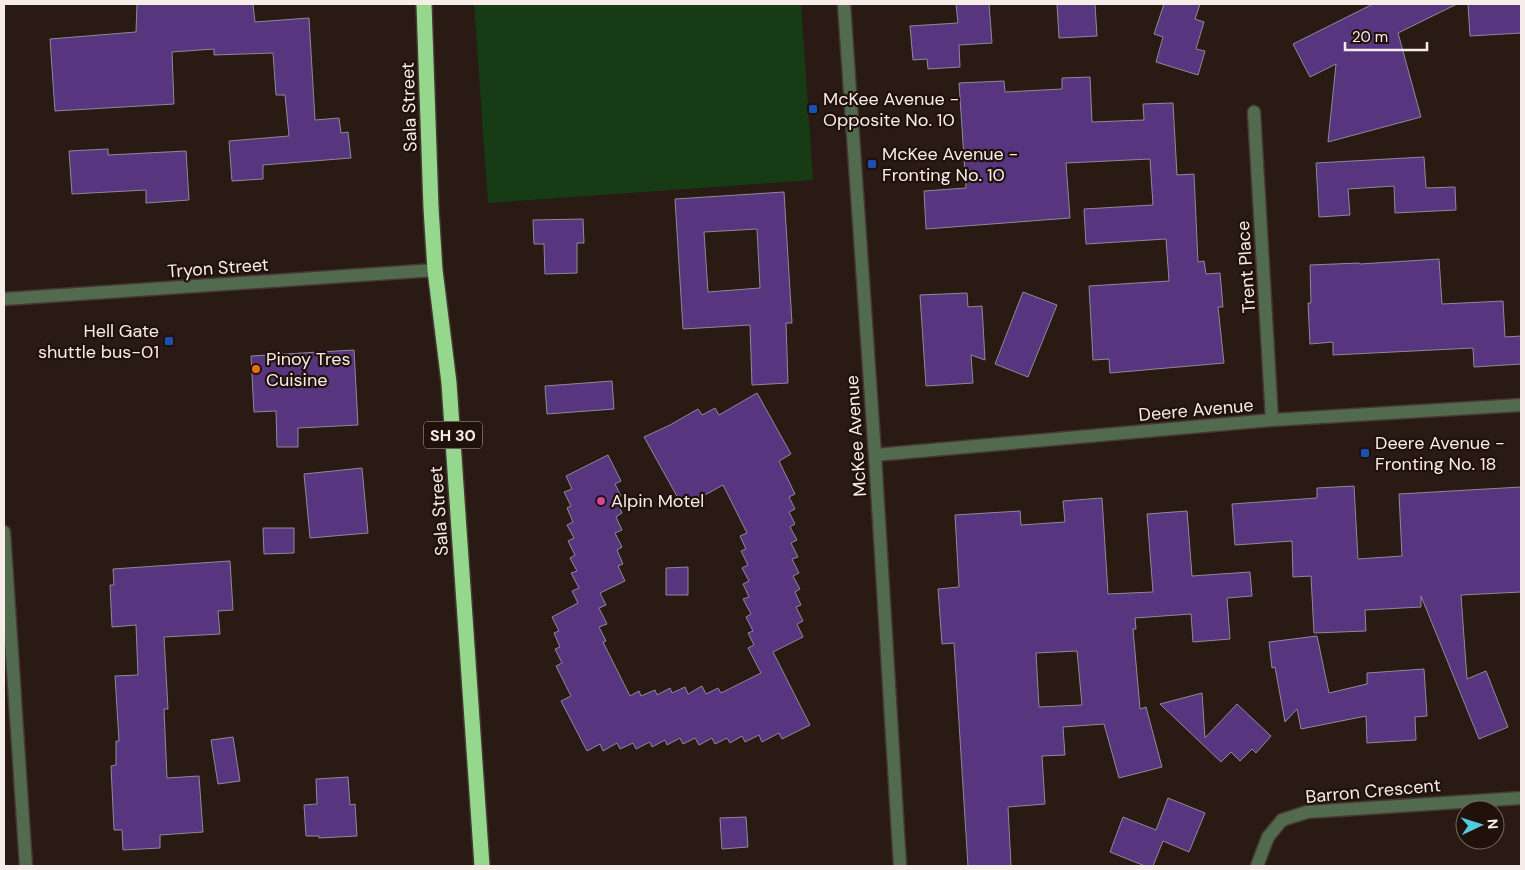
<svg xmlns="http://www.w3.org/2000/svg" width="1525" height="870" font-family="'DM Sans',sans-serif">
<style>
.green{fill:#173b15}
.building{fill:#57367f;stroke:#8f8999;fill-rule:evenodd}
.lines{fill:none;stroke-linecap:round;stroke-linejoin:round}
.street-casing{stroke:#463832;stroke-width:15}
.highway-casing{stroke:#463832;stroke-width:18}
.street{stroke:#526b4f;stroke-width:12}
.highway{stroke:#96d78e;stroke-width:15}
.transit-dot{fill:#1a4fb4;stroke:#20120b;stroke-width:2}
.food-dot{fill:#e8710a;stroke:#20120b;stroke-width:2}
.hotel-dot{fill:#d1479c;stroke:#20120b;stroke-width:2}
.labels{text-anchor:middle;stroke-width:4.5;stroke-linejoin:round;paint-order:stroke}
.shield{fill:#20120b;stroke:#b6aba6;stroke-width:1}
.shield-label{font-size:16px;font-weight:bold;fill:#f7ede8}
.poi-label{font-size:18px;fill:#f7ede8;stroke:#20120b;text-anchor:start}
.street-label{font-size:18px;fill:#f7ede8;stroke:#20120b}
</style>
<rect width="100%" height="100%" fill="#291b14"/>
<path class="green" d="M474,4H801L813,180L488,203Z"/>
<path class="building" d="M137,4H253L255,22L309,18L315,120L339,118L341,133L348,132L351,158L263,165V179L232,181L229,141L289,136L285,95H276L273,53L214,55V49L172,52L174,104L55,111L50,39L136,32Z
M956,4H989L992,43L959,45L960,67L928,69L927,59L913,60L910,26L958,23Z
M1057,4H1095L1097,36L1059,38Z
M1164,4H1200L1195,19L1204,22L1196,49L1205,51L1198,75L1156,62L1163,37L1154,34Z
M1373,4H1457L1398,33L1421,117L1328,142L1336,64L1310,77L1293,44Z
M1468,4H1521V33L1470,36Z
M1090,77L1092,122L1144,120L1143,104L1173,103L1177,175L1194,174L1198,262L1204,261L1206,274L1220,273L1223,307H1218L1224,363L1110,373L1109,359L1093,360L1089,286L1169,281L1166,239L1086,244L1084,209L1153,205L1150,159L1066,163L1070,218L926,229L924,191L966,188L959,83L1004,81L1005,92L1062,89V78Z
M108,149V155L186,151L189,200L146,203V190L72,194L69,151Z
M1424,157L1426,188L1455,187L1456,210L1395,213L1394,186L1348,189L1350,215L1319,217L1316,163Z
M784,192L792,323H786L788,383L752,385L750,325L683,329L675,199ZM757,229L760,288L708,292L704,232Z
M583,219L584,243H577V273L545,274L544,244H534L533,220Z
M1439,259L1442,304L1503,301L1505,337L1521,336V364L1474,367L1473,348L1333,355V342L1310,344L1308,303H1311L1310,265L1359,263L1360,264Z
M1023,292L1057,305L1028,377L995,364Z
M967,293L968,307L982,306L985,360L971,355L973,383L926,386L920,295Z
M354,350L358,425L298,428V447H277L276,411L254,412L251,356Z
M612,381L614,409L547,414L545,386Z
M757,393L791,454L779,461L795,494L789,497L795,509L789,512L795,524L790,527L797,540L791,543L798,557L792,559L799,573L793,576L800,589L795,592L801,605L796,607L803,621L797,624L803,637L773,652L810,725L782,739L779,733L762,742L759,735L745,742L742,736L730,743L727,738L715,744L712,738L699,745L695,738L683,744L680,738L667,745L665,740L652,747L650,742L636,749L633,743L620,749L617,743L603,751L600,744L587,751L561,701L571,696L556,666L562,663L555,649L560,647L554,633L559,631L552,617L578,603L572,591L579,588L571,573L577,571L570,558L575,555L568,541L574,538L567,525L573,522L567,508L571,506L564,492L572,489L566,476L608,455L621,481L615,484L621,496L615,499L622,513L616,517L622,530L615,533L622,547L617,550L623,564L618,566L625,581L600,593L606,605L599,608L607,624L599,627L606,641L603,642L630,696L639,691L641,696L655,690L657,695L670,688L672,693L685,687L688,694L702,686L706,694L718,688L721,693L761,673L748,648L754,645L748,633L753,631L746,617L751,614L743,599L749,597L743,584L749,581L742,568L748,565L741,551L746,549L740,536L747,533L723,485L683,507L644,437L670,425L698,409L702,415L715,408L719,415Z
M362,468L368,533L310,538L304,474Z
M1354,486L1358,559L1402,556L1399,494L1521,487V592L1461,595L1467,679L1486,671L1508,727L1479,739L1421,596V607L1365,610L1366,631L1314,633L1311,576L1293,577L1292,541L1235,545L1232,504L1317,498V488Z
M1102,498L1108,594L1153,592L1147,514L1187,511L1192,576L1250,572L1252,596L1227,598L1230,639L1193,642L1191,614L1135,618L1136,629H1133L1140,709L1146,707L1162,767L1119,778L1104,724L1063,727L1065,755L1042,756L1045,804L1008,807L1011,866H968L954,643L942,644L938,589L959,587L955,515L1020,511L1021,525L1065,522L1063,501ZM1077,651L1082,705L1039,707L1036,653Z
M263,528H294V553L264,554Z
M230,561L233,610L218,611L220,634L164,637L168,709H164L167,778L199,776L203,832L160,835V848L123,850L122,830H114L111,766L116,765V741H119L115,676L138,675L136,625L112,627L110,585H114L113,569Z
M688,567V595H666V568Z
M1317,636L1329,693L1367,684V673L1424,669L1427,716L1415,717L1416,740L1367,743L1366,716L1301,729L1297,709L1285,722L1275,667L1272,668L1269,642Z
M1202,693L1205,738L1237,704L1271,736L1256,753L1252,749L1240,761L1231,752L1221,762L1160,704Z
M233,737L240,781L218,784L211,740Z
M348,777L350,805L355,804L357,836L319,838V836H306L304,805L317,804L316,779Z
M1168,798L1205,813L1189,852L1163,841L1153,866H1145L1110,852L1123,817L1156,830Z
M746,817L748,847L722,849L720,818Z"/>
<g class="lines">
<defs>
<path id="street" d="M844,4L875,455L900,866
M1254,112L1272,420
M4,299L435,270
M875,455L1272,420L1521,405
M4,532L26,866
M1257,866L1268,837L1282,820L1307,812L1521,798"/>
<path id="highway" d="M424,4L431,208L435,270L449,383L482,866"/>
</defs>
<use href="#street" class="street-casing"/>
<use href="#highway" class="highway-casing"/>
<use href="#street" class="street"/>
<use href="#highway" class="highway"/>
</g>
<g class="transit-dot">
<rect x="808" y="104" width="10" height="10" rx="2.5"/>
<rect x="867" y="159" width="10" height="10" rx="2.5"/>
<rect x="164" y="336" width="10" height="10" rx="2.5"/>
<rect x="1360" y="448" width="10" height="10" rx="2.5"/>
</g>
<circle class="food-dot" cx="256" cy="369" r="5"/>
<circle class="hotel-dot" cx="601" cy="501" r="5"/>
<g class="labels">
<rect class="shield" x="424" y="421.5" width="58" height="27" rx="4"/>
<g class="shield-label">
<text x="453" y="441">SH 30</text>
</g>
<g class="poi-label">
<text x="823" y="105">McKee Avenue -<tspan x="823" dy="21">Opposite No. 10</tspan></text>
<text x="882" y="160">McKee Avenue -<tspan x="882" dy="21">Fronting No. 10</tspan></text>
<text x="159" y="337" text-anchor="end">Hell Gate<tspan x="159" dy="21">shuttle bus-01</tspan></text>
<text x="266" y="365">Pinoy Tres<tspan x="266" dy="21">Cuisine</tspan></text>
<text x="1375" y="449">Deere Avenue -<tspan x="1375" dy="21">Fronting No. 18</tspan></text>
<text x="611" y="507">Alpin Motel</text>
</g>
<g class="street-label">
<text transform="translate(409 107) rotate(-92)" y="6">Sala Street</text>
<text transform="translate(1246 267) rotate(-94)" y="6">Trent Place</text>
<text transform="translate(218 268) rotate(-4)" y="6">Tryon Street</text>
<text transform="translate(1196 410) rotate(-5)" y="6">Deere Avenue</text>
<text transform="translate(856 436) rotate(-94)" y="6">McKee Avenue</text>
<text transform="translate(439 511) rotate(-94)" y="6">Sala Street</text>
<text transform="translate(1373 791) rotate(-5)" y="6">Barron Crescent</text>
</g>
</g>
<rect width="1525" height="870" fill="none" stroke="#f7ede8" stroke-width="10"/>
<g transform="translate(1480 825) rotate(86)"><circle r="24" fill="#20120b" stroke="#766a63"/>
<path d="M0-4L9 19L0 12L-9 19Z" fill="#54cade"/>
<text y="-8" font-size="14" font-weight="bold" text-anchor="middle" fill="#f7ede8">N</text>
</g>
<path d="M1345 42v8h82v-8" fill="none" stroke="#f7ede8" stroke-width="2.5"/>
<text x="1352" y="42" font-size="15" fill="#f7ede8" stroke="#20120b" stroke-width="4" paint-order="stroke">20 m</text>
</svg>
